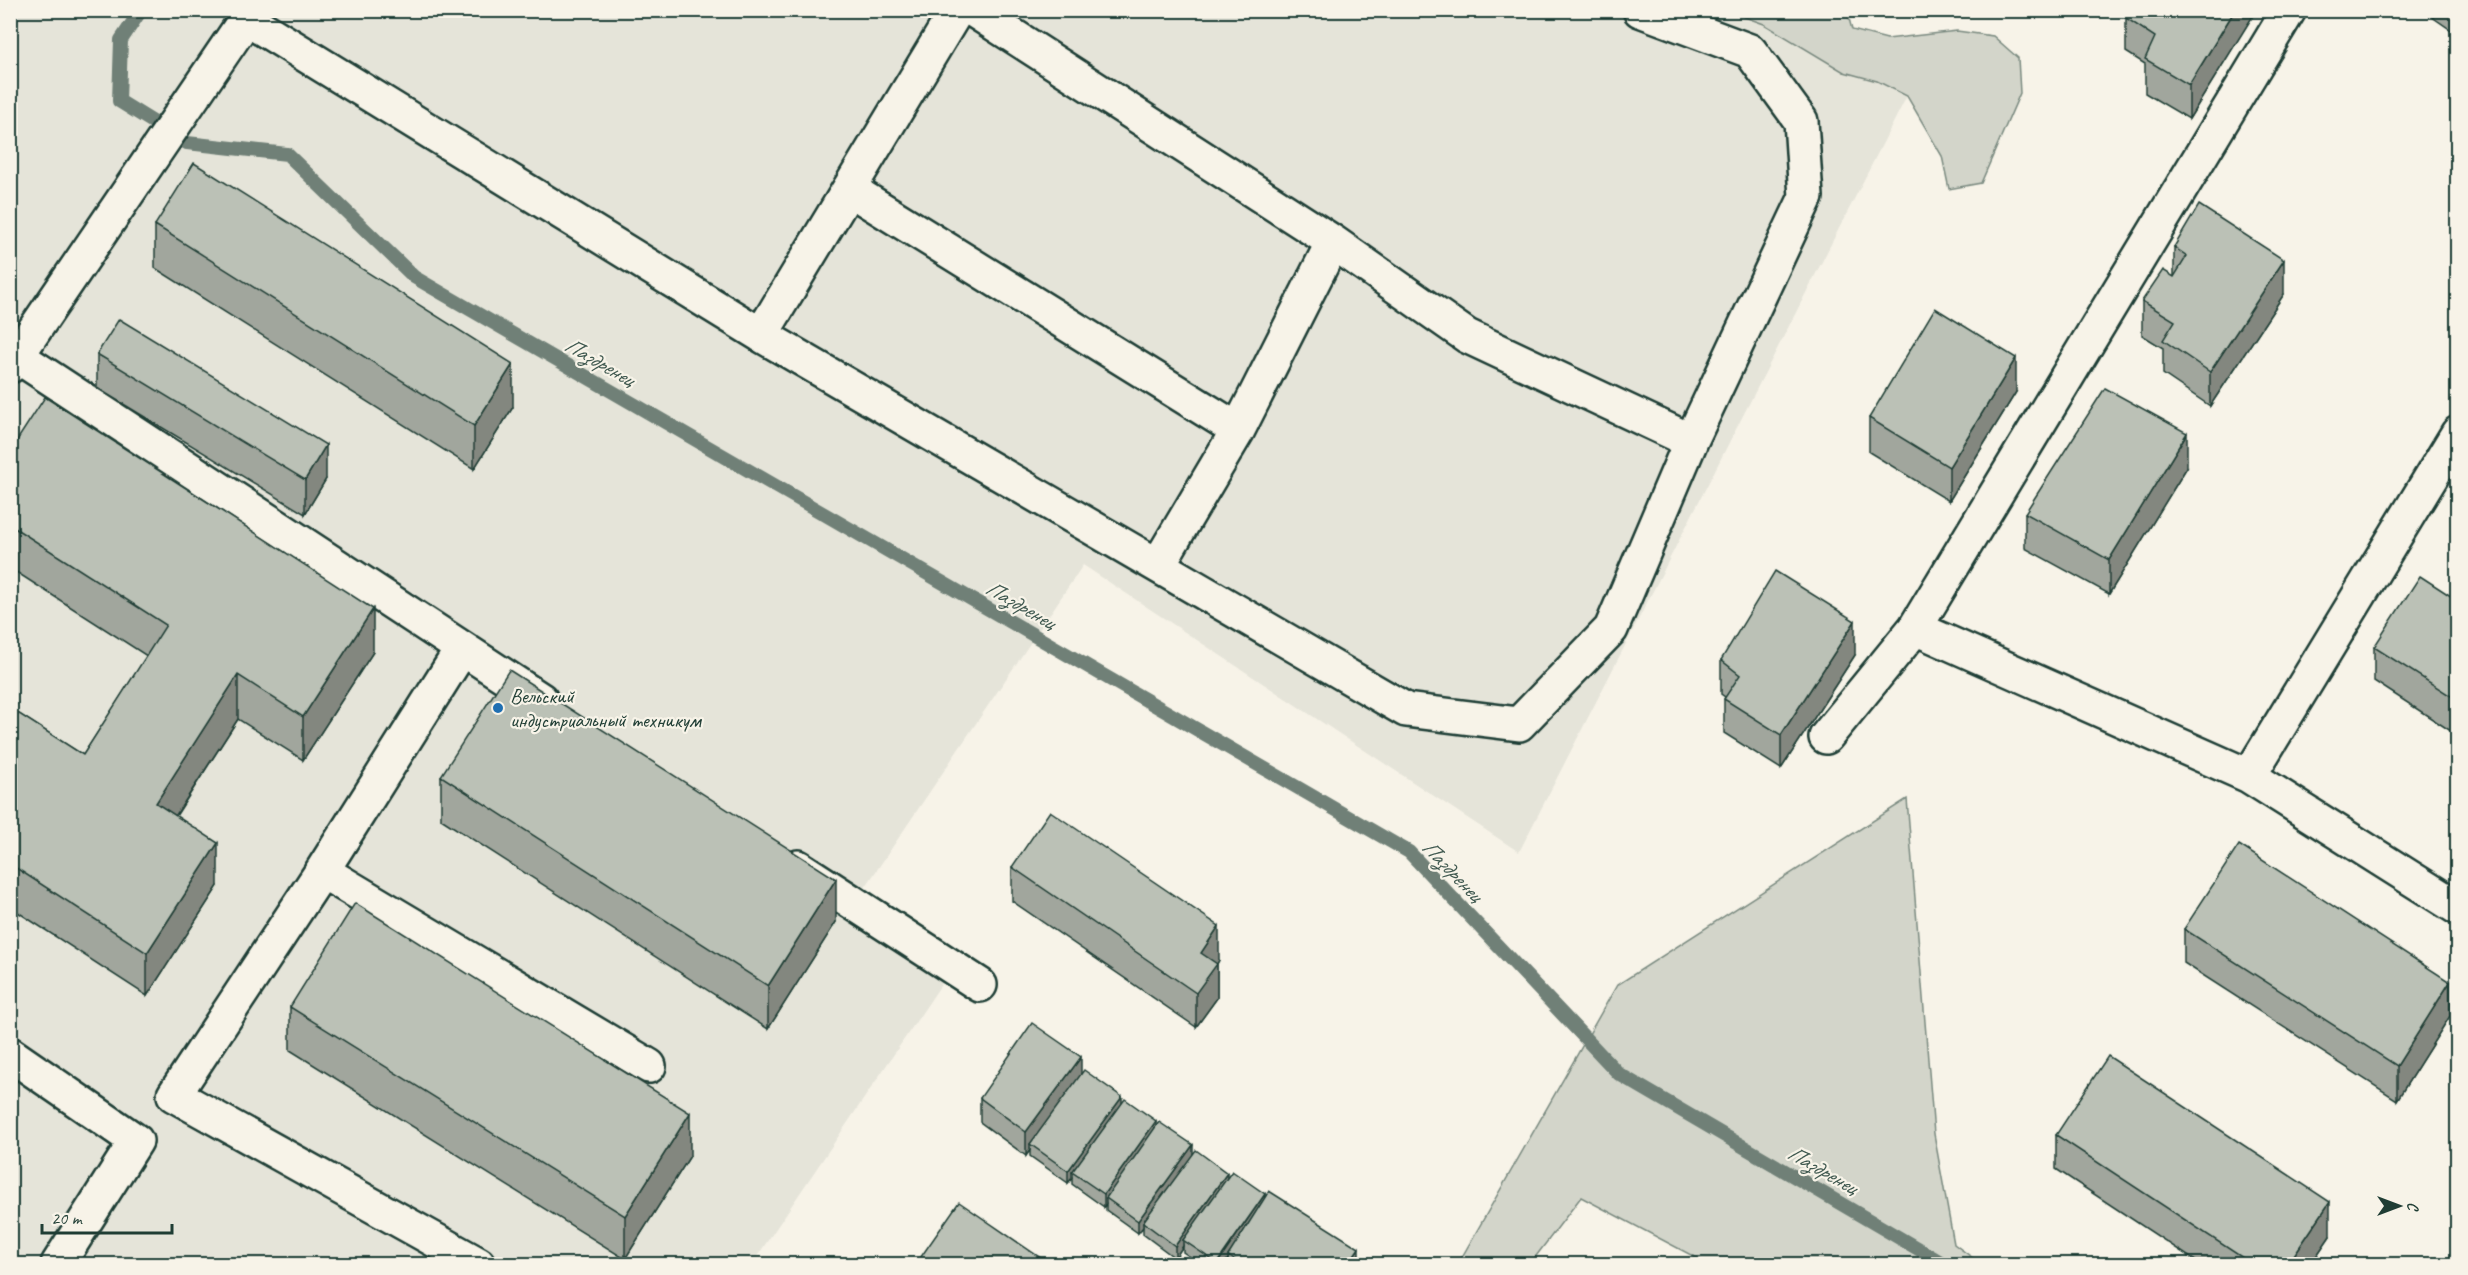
<svg xmlns="http://www.w3.org/2000/svg" width="2468" height="1275" font-family="Caveat,sans-serif">
<style>
.built{fill:#e5e4d9}
.green{fill:#d3d5ca;stroke:#79897f;stroke-width:1.5}
.lines{fill:none;stroke-linecap:round;stroke-linejoin:round}
.stream{stroke:#6f8077;stroke-width:14}
.minor-casing{stroke:#1f3d34;stroke-width:38}
.minor{stroke:#f7f3e8;stroke-width:33}
.wall{fill:#a1a69d;stroke:#1f3d34;stroke-width:1.5}
.shaded-wall{fill:#83877f;stroke:#1f3d34;stroke-width:1.5}
.building{fill:#bbc1b6;stroke:#1f3d34;stroke-width:1.5}
.poi-dot{fill:#1f6fb2;stroke:#f7f3e8;stroke-width:2}
.labels{text-anchor:middle;stroke-width:4.5;stroke-linejoin:round;paint-order:stroke}
.poi-label{font-size:21px;fill:#1f3d34;stroke:#f7f3e8;text-anchor:start}
.water-label{font-size:22px;font-style:italic;fill:#405950;stroke:#f7f3e8}
</style>
<rect width="100%" height="100%" fill="#f7f3e8"/>
<filter id="ink" filterUnits="userSpaceOnUse"><feTurbulence type="fractalNoise" baseFrequency=".0167" numOctaves="2"/><feDisplacementMap in="SourceGraphic" scale="12" xChannelSelector="R" yChannelSelector="G"/><feConvolveMatrix kernelMatrix="1 2 1 2 8 2 1 2 1" color-interpolation-filters="sRGB"/></filter>
<g filter="url(#ink)">
<path class="built" d="M1727,10L1764,24L1844,72L1877,81L1907,96L1519,852L1083,565L860,895L957,961L752,1264H11L10,11Z"/>
<path class="green" d="M1728,11H1847L1852,30L1887,39L1957,31L1993,36L2018,58L2020,93L1981,183L1949,189L1942,156L1907,96L1877,81L1844,72L1764,24Z
M1907,799L1934,1134L1954,1244L1981,1264H1708L1581,1197L1530,1264H1458L1617,985Z"/>
<g class="lines">
<path class="stream" d="M141,10L121,40L119,101L187,143L287,154L414,277L1409,852L1619,1074L1944,1264"/>
<defs>
<path id="minor" d="M973,10L1333,242L1467,336L1691,441
M247,19L761,335L1406,710L1519,724L1611,629L1691,441L1806,197L1801,121L1750,51L1640,10
M849,189L1238,430
M761,335L957,10
M17,356L541,700
M10,366L252,10
M1158,565L1238,430L1333,242
M1915,628L2249,776L2458,908
M462,649L322,871L174,1095L478,1264
M1826,737L1915,628L2289,10
M2249,776L2458,433
M798,867L980,985
M322,871L649,1066
M10,1054L136,1141L58,1264"/>
</defs>
<use href="#minor" class="minor-casing"/>
<use href="#minor" class="minor"/>
</g>
<path class="wall" d="M2256,10L2189,119L2145,93V64L2126,52V18Z
M2422,10H2457V34Z
M155,225L513,407L474,469L155,268Z
M2174,247L2284,294L2210,406L2163,374V348L2142,335V301L2174,276Z
M97,354L326,479L305,514L97,388Z
M2016,392L1949,501L1869,452V418Z
M10,451L373,652L303,760L238,719L176,816L218,886L147,996L10,907V708L83,755L147,656L10,568Z
M2187,467L2109,594L2025,548V513Z
M2457,600V735L2374,681V647Z
M1855,655L1781,769L1724,733V699L1725,697L1721,694V660Z
M441,776L836,922L768,1029L441,819Z
M1012,867L1219,960L1217,964V998L1196,1027L1012,901Z
M2184,929L2450,1016L2397,1100L2184,963Z
M290,1007L690,1156L625,1259L290,1050Z
M1081,1074L1156,1126L1193,1153L1227,1177L1265,1198L1359,1260L1356,1264H1228V1259L1224,1264H1201L1183,1252V1246L1175,1258L1143,1234V1227L1138,1233L1106,1210V1204L1104,1207L1072,1184V1178L1068,1183L1030,1156V1150L1026,1156L980,1122V1098Z
M2056,1135L2330,1236L2311,1264H2200L2056,1169Z"/>
<path class="shaded-wall" d="M2235,10H2256V11L2189,119V85Z
M2284,260V294L2210,406V372Z
M2016,358V392L1949,501V467Z
M513,364V407L474,469V426Z
M2187,433V467L2109,594V560Z
M326,445V479L305,514V480Z
M373,609V652L303,760V717Z
M1855,621V655L1781,769V735Z
M238,675V719L156,846V803Z
M218,843V886L147,996V953Z
M836,879V922L768,1029V986Z
M1219,926V960L1217,964V998L1196,1027V993L1201,953Z
M2450,982V1016L2397,1100V1066Z
M1081,1057V1081L1030,1144V1150L1026,1156V1132Z
M1122,1097V1109L1072,1172V1178L1068,1183V1171Z
M690,1113V1156L625,1259V1216Z
M1156,1121V1134L1106,1198V1204L1104,1207V1194Z
M1193,1145V1157L1143,1222V1227L1138,1233V1221Z
M1227,1173V1185L1183,1240V1246L1175,1258V1246Z
M1265,1194V1207L1228,1256V1259L1224,1264H1217Z
M2330,1202V1236L2311,1264H2288Z
M1359,1248V1260L1356,1264H1348Z"/>
<path class="building" d="M2130,10H2235L2189,85L2145,59L2155,37L2126,18Z
M194,163L513,364L474,426L155,225Z
M2199,205L2284,260L2210,372L2163,340L2175,321L2142,301L2163,270L2174,277L2187,256L2174,247Z
M1935,308L2016,358L1949,467L1869,418Z
M119,319L326,445L305,480L97,354Z
M2105,388L2187,433L2109,560L2025,513Z
M45,397L373,609L303,717L238,675L156,803L218,843L147,953L10,864V708L83,755L166,625L10,525V451Z
M1775,571L1855,621L1781,735L1724,699L1740,675L1721,660Z
M2420,576L2457,600V700L2374,647Z
M509,670L836,879L768,986L441,776Z
M1050,811L1219,926L1201,953L1217,964L1196,993L1012,867Z
M2239,845L2450,982L2397,1066L2184,929Z
M355,903L690,1113L625,1216L290,1007Z
M1032,1023L1081,1057L1026,1132L980,1098Z
M2108,1056L2330,1202L2288,1264H2252L2056,1135Z
M1084,1070L1122,1097L1068,1171L1030,1144Z
M1125,1099L1156,1121L1104,1194L1072,1172Z
M1159,1122L1193,1145L1138,1221L1106,1198Z
M1196,1150L1227,1173L1175,1246L1143,1222Z
M1232,1171L1265,1194L1217,1263L1183,1240Z
M1269,1191L1359,1248L1348,1264H1242L1228,1256Z
M959,1202L1045,1261L1043,1264H916Z
M376,1259L383,1264H372Z"/>
</g>
<circle class="poi-dot" cx="498" cy="708" r="6"/>
<g class="labels">
<g class="poi-label">
<text x="510" y="703">Вельский<tspan x="510" dy="24">индустриальный техникум</tspan></text>
</g>
<g class="water-label">
<text transform="translate(600 361) rotate(30)" y="8">Паздренец</text>
<text transform="translate(1021 604) rotate(30)" y="8">Паздренец</text>
<text transform="translate(1453 870) rotate(46)" y="8">Паздренец</text>
<text transform="translate(1823 1169) rotate(30)" y="8">Паздренец</text>
</g>
</g>
<rect width="2468" height="1275" fill="none" stroke="#f7f3e8" stroke-width="36"/>
<rect x="18" y="18" width="2432" height="1239" fill="none" stroke="#1f3d34" stroke-width="2" filter="url(#ink)"/>
<g transform="translate(2399 1206) rotate(90)" stroke="#f7f3e8" stroke-width="4.5" paint-order="stroke">
<path d="M0-4.5L10 22L0 15L-10 22Z" fill="#1f3d34"/>
<text y="-9" font-size="16" font-weight="bold" text-anchor="middle" fill="#1f3d34">С</text>
</g>
<path d="M42 1224v9h130v-9" fill="none" stroke="#1f3d34" stroke-width="3"/>
<text x="51" y="1224" font-size="18" fill="#1f3d34" stroke="#f7f3e8" stroke-width="4.5" paint-order="stroke">20 m</text>
</svg>
